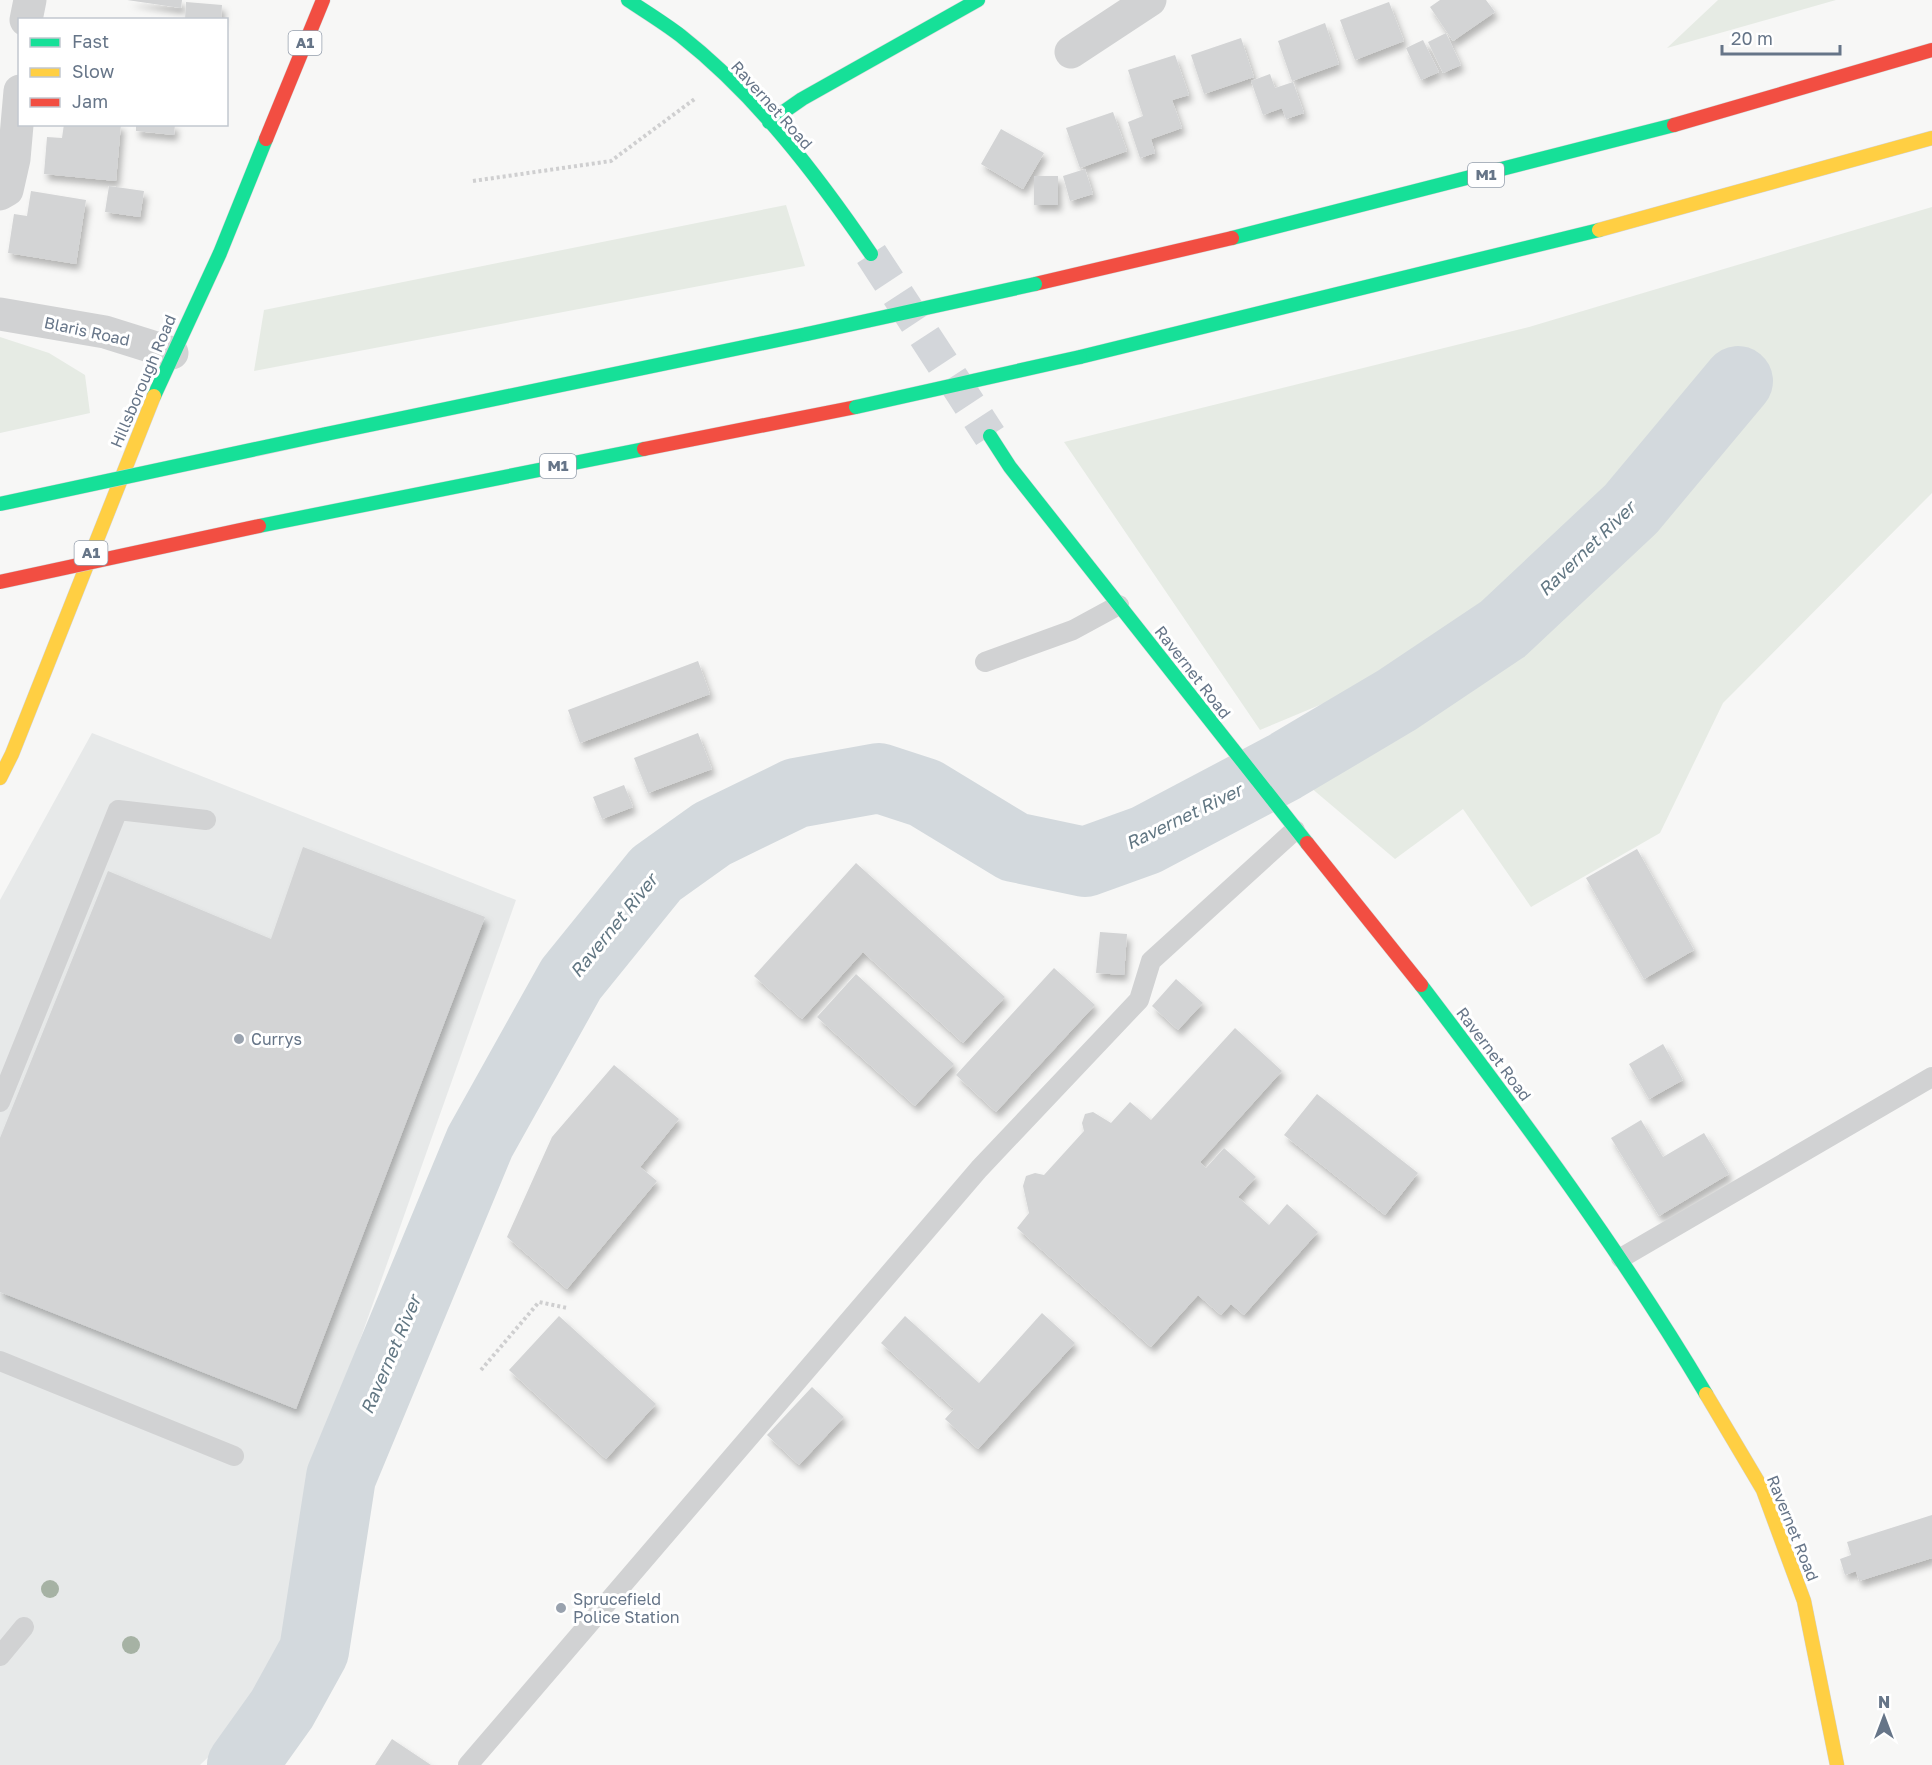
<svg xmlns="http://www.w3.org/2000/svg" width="1932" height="1765" font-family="'Golos Text',sans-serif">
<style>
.built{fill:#e7e9e9}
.green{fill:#e6ebe4}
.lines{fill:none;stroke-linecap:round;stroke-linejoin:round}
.river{stroke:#d3d9dd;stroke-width:70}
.building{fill:#d3d4d5;filter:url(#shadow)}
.secondary-tunnel{stroke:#d3d6da;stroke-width:33;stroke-dasharray:33 16;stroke-linecap:butt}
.fast-casing{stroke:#d4d5d6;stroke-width:15}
.slow-casing{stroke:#d4d5d6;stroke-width:15}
.jam-casing{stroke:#d4d5d6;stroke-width:15}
.path{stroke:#cfcfd0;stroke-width:4;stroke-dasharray:3 3;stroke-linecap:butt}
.lane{stroke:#d1d2d3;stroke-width:20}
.street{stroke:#d1d2d3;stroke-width:33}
.fast{stroke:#16e098;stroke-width:14}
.slow{stroke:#ffcf43;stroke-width:14}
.jam{stroke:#f24e42;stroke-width:14}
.fast-bridge-casing{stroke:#d2d3d5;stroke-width:15;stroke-linecap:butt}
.jam-bridge-casing{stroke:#d2d3d5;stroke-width:15;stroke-linecap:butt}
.fast-bridge{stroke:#16e098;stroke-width:14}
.jam-bridge{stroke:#f24e42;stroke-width:14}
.tree{fill:#a6b2a4}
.poi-dot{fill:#99a2ae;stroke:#fff;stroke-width:2}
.labels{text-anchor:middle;stroke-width:6;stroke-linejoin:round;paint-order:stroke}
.shield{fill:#fff;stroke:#949eac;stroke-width:1.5}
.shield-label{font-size:15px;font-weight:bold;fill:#667588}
.street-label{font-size:16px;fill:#667588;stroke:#fff}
.poi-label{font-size:16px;fill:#667588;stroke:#fff;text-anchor:start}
.water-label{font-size:18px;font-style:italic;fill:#627783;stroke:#fff}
</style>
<defs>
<filter id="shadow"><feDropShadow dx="3.5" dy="6" stdDeviation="3" flood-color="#0004"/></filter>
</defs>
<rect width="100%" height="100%" fill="#f7f7f6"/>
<path class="built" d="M92,733L516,900L327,1433L297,1631L261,1706L200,1765H0V900Z"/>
<path class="green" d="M1718,0H1836L1667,48Z
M786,205L805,266L254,371L264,310Z
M1932,207V493L1723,703L1660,833L1531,907L1463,809L1395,859L1310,787C1328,773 1345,758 1364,745C1437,694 1524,657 1587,594L1542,569L1480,614L1351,692L1260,730L1064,442L1529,327Z
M0,337L49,353L85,375L90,413L0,433Z"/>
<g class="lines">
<path class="river" d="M242,1765L282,1709L314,1651L341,1477L480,1142L571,979L656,874L712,834L796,793L879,778L925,793L1014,847L1085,862L1146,840L1284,767L1397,700L1503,629L1631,509L1738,381"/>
</g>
<path class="building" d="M127,0H182L181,8Z
M1440,0H1486L1495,12L1453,41L1430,7Z
M186,2L222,5L221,20H185Z
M1389,2L1404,41L1355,60L1340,20Z
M1325,23L1339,64L1292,81L1278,41Z
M1446,33L1461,65L1443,73L1428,42Z
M1241,38L1254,77L1204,94L1191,55Z
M1423,40L1439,72L1421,80L1406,48Z
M1175,55L1189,95L1172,100L1182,128L1151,139L1155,153L1140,158L1128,122L1143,116L1128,70Z
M1270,74L1275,88L1293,82L1304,113L1286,119L1282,108L1263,115L1251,81Z
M1113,112L1127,151L1080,168L1066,128Z
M64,124H121L116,181L44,174L47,137L62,138Z
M136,124H175L174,135L136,131Z
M1001,129L1044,153L1023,189L981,164Z
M1085,169L1093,194L1070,201L1063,176Z
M1034,176H1058V205H1034Z
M109,186L144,191L140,217L105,212Z
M31,191L86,200L76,264L8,253L14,214L27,216Z
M698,661L710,694L580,743L568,710Z
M698,733L712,769L648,793L634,758Z
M624,785L633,807L602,819L593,797Z
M303,847L485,917L296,1409L0,1292V1138L108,871L271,939Z
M1637,849L1694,950L1644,979L1586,878Z
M856,863L1005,997L963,1043L863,952L802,1019L754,976Z
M1100,932L1127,934L1124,975L1096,973Z
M1054,968L1095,1005L996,1112L956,1075Z
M856,974L954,1064L915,1106L817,1017Z
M1176,979L1203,1003L1178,1030L1152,1006Z
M1235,1028L1282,1071L1200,1162L1206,1168L1224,1148L1256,1177L1238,1197L1269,1225L1287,1204L1318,1232L1244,1315L1231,1304L1221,1315L1198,1295L1151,1347L1017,1228L1029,1213L1023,1186L1026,1176L1035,1173L1044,1175L1084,1131L1082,1123L1085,1114L1093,1112L1111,1123L1130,1102L1151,1120Z
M1663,1044L1683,1080L1649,1099L1629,1064Z
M614,1065L679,1119L640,1167L657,1181L567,1289L507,1237L552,1137Z
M1317,1094L1418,1173L1385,1215L1284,1135Z
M1641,1120L1663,1157L1704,1133L1729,1174L1659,1216L1611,1138Z
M1042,1313L1075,1343L978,1449L945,1419L954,1409L881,1343L905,1316L979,1383Z
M559,1316L656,1404L606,1459L509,1370Z
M812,1387L844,1417L799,1465L767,1435Z
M1932,1515V1558L1859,1581L1856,1571L1845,1575L1840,1559L1851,1555L1847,1542Z
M392,1739L431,1765H375Z"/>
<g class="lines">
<path class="secondary-tunnel" d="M871,254L990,436"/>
<defs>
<path id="fast" d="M628,0C646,12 664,23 681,36C757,96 817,175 871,254
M769,122L802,99L978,0
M1232,238L1674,125
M1080,357L1599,230
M154,396L220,253L266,139
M326,434L807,334
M990,436L1010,467L1307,843
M259,526L644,449
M1421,985C1522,1118 1621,1251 1706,1394"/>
<path id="slow" d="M1599,230L1932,138
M0,778L12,754L154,396
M1706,1394L1763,1490L1804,1601L1837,1765"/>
<path id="jam" d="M1674,125L1932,50
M266,139L323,0
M1035,284L1232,238
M644,449L856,407
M1307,843L1421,985"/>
</defs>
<use href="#fast" class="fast-casing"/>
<use href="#slow" class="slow-casing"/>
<use href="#jam" class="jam-casing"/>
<path class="path" d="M473,181L611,161L696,98
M481,1370L539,1302L567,1308"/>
<path class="lane" d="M985,662L1073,630L1119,605
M0,1102L118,810L206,820
M1621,1258L1932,1077
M0,1361L234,1456
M0,1656L24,1627
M468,1765L979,1169L1139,1000L1151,961L1295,830"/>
<path class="street" d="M26,20L30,0
M1071,52L1150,0
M0,194L7,190L14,159L20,91
M0,314L105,332L172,353"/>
<use href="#fast" class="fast"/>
<use href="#slow" class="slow"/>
<use href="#jam" class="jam"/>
<defs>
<path id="fast-bridge" d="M807,334L1035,284
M856,407L1080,357
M0,504L326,434"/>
<path id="jam-bridge" d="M0,582L259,526"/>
</defs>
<use href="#fast-bridge" class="fast-bridge-casing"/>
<use href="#jam-bridge" class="jam-bridge-casing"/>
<use href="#fast-bridge" class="fast-bridge"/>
<use href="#jam-bridge" class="jam-bridge"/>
</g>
<g class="tree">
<circle cx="50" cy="1589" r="9"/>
<circle cx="131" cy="1645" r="9"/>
</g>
<g class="poi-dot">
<circle cx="239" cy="1039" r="6"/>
<circle cx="561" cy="1608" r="6"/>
</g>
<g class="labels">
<g class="shield">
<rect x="288.5" y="31" width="33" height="24" rx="4.5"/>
<rect x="1468" y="163" width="36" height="24" rx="4.5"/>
<rect x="540" y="454" width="36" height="24" rx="4.5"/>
<rect x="74.5" y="541" width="33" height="24" rx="4.5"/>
</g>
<g class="shield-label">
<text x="305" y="48">A1</text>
<text x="1486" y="180">M1</text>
<text x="558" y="471">M1</text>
<text x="91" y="558">A1</text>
</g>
<g class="street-label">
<text transform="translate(772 105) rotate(48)" y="6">Ravernet Road</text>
<text transform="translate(87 331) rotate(12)" y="6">Blaris Road</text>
<text transform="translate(143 381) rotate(-67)" y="6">Hillsborough Road</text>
<text transform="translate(1193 672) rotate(52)" y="6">Ravernet Road</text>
<text transform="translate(1494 1054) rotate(53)" y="6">Ravernet Road</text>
<text transform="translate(1793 1528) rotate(68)" y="6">Ravernet Road</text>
</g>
<g class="poi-label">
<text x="251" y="1045">Currys</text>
<text x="573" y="1605">Sprucefield<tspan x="573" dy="18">Police Station</tspan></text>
</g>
<g class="water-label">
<text transform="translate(1587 549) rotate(-44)" y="6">Ravernet River</text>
<text transform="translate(1184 817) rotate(-26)" y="6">Ravernet River</text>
<text transform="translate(614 926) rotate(-51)" y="6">Ravernet River</text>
<text transform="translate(391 1355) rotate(-67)" y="6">Ravernet River</text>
</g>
</g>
<rect x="18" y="18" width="210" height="108" fill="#ffffff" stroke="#c2c8cf" stroke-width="1.5"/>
<rect x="30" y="38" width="30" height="9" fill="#16e098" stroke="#c2c8cf" stroke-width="1.5"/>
<text x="72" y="48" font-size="18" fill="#667588">Fast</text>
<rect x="30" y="68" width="30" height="9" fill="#ffcf43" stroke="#c2c8cf" stroke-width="1.5"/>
<text x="72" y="78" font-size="18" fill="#667588">Slow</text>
<rect x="30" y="98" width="30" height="9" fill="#f24e42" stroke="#c2c8cf" stroke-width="1.5"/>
<text x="72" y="108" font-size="18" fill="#667588">Jam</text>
<g transform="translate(1884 1717)" stroke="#ffffff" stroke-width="4.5" paint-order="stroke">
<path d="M0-4.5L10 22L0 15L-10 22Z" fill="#667588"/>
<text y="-9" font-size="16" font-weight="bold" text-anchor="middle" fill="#667588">N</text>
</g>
<path d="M1722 45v9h118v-9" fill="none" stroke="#667588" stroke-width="3"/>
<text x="1731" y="45" font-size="18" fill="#667588" stroke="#ffffff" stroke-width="4.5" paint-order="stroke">20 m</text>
</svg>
